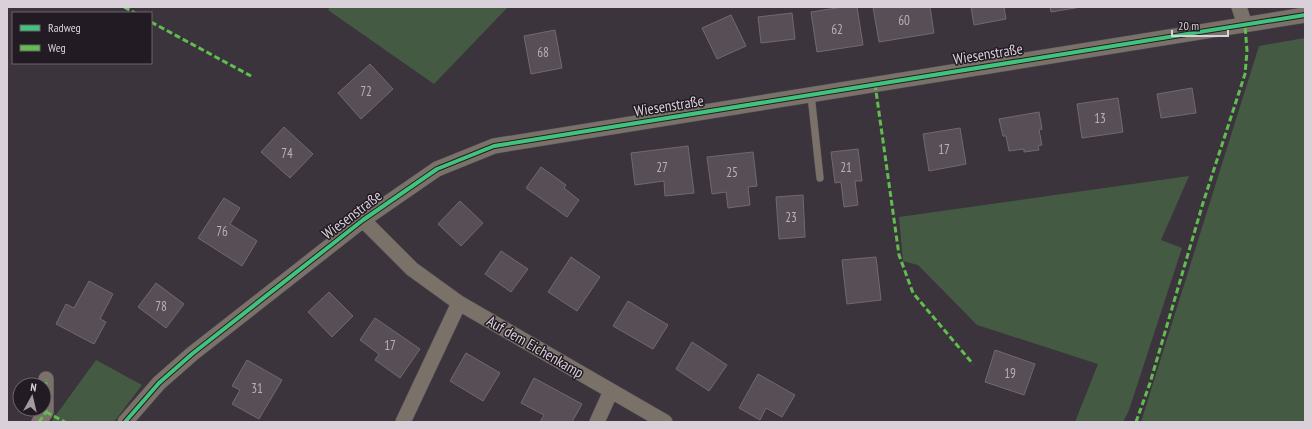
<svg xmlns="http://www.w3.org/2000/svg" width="1312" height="429" font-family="'PT Sans Narrow',sans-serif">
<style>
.green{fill:#445a43}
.building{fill:#584f56;stroke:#726970}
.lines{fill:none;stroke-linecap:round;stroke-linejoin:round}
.lane-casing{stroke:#585158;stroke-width:8}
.street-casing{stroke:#585158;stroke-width:16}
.lane{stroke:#7a7269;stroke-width:7}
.street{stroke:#7a7269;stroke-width:15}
.quiet{stroke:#5fbe4e;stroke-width:3;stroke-dasharray:6 3;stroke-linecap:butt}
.cycleway-casing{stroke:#221b23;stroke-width:6}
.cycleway{stroke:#40c37c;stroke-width:4}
.labels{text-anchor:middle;stroke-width:3;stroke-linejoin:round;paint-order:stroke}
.number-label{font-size:13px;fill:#bab0b9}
.street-label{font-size:15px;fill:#dad0da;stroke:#221b23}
</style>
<rect width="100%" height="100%" fill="#3c343d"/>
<path class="green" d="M330,7H508L434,84L328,10Z
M1305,38V422H1141L1259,46Z
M1189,176L1161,240L1182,248L1129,410L1123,422H1075L1098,364L977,325L918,265L903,261L899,217Z
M96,360L142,385L114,422H51Z"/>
<path class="building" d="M843,7H857L863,45L817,52L811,12Z
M873,7H930L934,33L879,42Z
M971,7H1009L1004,8L1006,19L974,25Z
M1050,7H1081L1051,12Z
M792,13L795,39L761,43L758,17Z
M731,15L746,46L717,59L702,28Z
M555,30L562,68L531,74L524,36Z
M370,64L393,89L361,119L338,93Z
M1192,88L1196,113L1161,118L1157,94Z
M1118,98L1123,132L1082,138L1077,104Z
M1039,112L1042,129L1039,130L1042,145L1038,146L1039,150L1024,152V149L1009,151L1006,136H1003L999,119Z
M284,127L313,154L290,178L261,152Z
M960,128L966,164L929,171L923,134Z
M688,146L694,193L665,196L664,181L635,185L631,153Z
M858,149L862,181H855L858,205L844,207L841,182L835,183L831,152Z
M753,152L757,186L748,187L750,205L728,208L726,192L712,194L707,157Z
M541,167L566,185L564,188L579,200L567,217L526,188Z
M803,195L805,237L779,239L776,197Z
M224,198L240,208L230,224L257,241L242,266L198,238Z
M460,201L483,223L461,246L438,224Z
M501,251L528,269L511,292L485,274Z
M571,257L600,277L577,311L548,292Z
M876,257L881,300L847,304L842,260Z
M89,281L113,294L100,319L106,322L94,344L56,324L66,304L74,308Z
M156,283L184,304L166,328L138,307Z
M329,292L353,316L332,337L308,312Z
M628,301L668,325L653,349L613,326Z
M375,318L420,349L400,378L375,360L379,354L360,340Z
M692,342L727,365L709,391L676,369Z
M995,350L1035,364L1024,395L985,382Z
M466,353L500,373L483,401L450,381Z
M247,360L282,380L259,419L232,404L240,390L232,386Z
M758,374L795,395L782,417L766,408L760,420L739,408Z
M534,378L582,404L572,422H540L544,415L521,403Z"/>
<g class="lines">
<defs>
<path id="lane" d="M811,95L820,178"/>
<path id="street" d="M1239,7L1245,25
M363,220L412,269L459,303L665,422
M39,422L46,412V379
M125,422L159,383L192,354L363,220L437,169L494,146L1305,15
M403,422L459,303
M597,422L611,391"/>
</defs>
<use href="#lane" class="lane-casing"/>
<use href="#street" class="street-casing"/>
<use href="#lane" class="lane"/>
<use href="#street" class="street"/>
<path class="quiet" d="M124,7L135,13
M151,22L251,76
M875,84L899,255L913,293L973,364
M46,412L65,422
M39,422L46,412V379
M1136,422L1150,383L1203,203L1245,74L1247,51L1245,25"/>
<defs>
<path id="cycleway" d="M125,422L159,383L192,354L363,220L437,169L494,146L1305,15"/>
</defs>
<use href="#cycleway" class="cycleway-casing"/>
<use href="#cycleway" class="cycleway"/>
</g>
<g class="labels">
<g class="number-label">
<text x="904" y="25">60</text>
<text x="837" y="34">62</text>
<text x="543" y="57">68</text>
<text x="366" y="96">72</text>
<text x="1100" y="123">13</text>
<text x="944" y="154">17</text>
<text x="287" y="158">74</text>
<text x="662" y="172">27</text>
<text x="846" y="172">21</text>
<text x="732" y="177">25</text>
<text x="791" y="222">23</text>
<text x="222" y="236">76</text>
<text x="161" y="311">78</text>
<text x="390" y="350">17</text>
<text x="1010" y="378">19</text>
<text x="257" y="393">31</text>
</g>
<g class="street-label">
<text transform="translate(988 54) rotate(-9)" y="5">Wiesenstraße</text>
<text transform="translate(669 106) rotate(-9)" y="5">Wiesenstraße</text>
<text transform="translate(352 215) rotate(-37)" y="5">Wiesenstraße</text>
<text transform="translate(535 347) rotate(30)" y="5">Auf dem Eichenkamp</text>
</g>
</g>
<rect width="1312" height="429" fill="none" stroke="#dad0da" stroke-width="16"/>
<rect x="12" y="12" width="140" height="52" fill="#221b23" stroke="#6c636c"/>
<rect x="20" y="25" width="20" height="6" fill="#40c37c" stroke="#6c636c"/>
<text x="48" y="32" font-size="12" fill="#dad0da">Radweg</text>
<rect x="20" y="45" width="20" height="6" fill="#5fbe4e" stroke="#6c636c"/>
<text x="48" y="52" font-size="12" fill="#dad0da">Weg</text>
<g transform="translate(32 397) rotate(8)"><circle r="19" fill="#221b23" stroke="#6c636c"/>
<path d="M0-3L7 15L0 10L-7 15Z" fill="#a399a3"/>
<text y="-6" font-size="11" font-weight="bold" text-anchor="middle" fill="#dad0da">N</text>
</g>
<path d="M1172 30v6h56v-6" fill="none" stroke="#dad0da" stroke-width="2"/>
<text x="1178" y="30" font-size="12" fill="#dad0da" stroke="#221b23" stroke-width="3" paint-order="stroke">20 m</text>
</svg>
